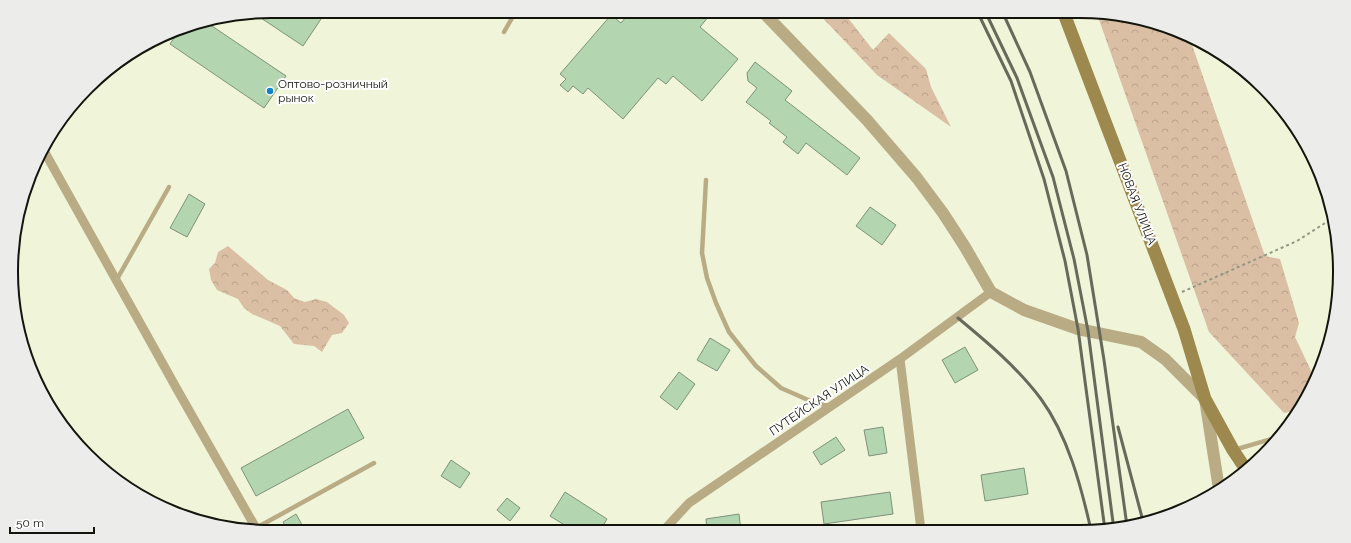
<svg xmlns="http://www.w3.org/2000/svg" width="1351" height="543" font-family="Raleway,sans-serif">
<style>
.forest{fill:url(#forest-crowns)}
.building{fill:#b3d5af;stroke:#7e917c}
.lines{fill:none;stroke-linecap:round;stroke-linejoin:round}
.path{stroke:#949784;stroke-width:2;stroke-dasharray:3 3;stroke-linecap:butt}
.service{stroke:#b9ac85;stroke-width:4.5}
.minor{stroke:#b9ac85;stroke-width:9}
.tertiary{stroke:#b9ac85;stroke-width:12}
.secondary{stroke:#9d894d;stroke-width:13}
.rail{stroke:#67695a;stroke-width:3}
.poi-dot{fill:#0f84cd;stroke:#fff;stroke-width:1.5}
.labels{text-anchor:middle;stroke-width:4;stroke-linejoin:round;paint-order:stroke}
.poi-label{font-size:12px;fill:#13140b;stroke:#fff;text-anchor:start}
.street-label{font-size:12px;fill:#13140b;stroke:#fff}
.rim{fill:none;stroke:#13140b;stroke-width:2}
</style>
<defs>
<pattern id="forest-crowns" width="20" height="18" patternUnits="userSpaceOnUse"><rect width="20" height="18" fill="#dabfa4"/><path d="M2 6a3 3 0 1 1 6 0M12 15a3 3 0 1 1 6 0" fill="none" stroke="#baa38c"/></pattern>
</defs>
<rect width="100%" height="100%" fill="#f0f5da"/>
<path class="forest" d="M816,11H847L848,18L873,50L889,33L926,69L931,87L951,127L877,75Z
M1097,14L1163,25L1189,36L1265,256L1280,259L1299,323L1295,337L1315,379L1299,410L1284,413L1209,332Z
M228,246L268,280L287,290L294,298L305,302L316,299L327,302L344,315L349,323L342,333L332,335L322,352L314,346L294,344L280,326L252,314L244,308L238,299L217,290L211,280L209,269L215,263L218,252Z"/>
<path class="building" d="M272,11H316L323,16L303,46L255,14Z
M631,11H713L700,27L738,59L702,101L673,76L666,84L658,78L623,119L588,88L583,94L573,86L568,92L560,85L566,79L560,74L611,15L621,23Z
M206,22L286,76L264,108L170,44L180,29L188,25Z
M755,62L792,91L785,100L860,158L847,175L806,143L798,154L783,142L787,137L769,123L771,121L746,102L757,88L748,81L747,73Z
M189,194L205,204L187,237L170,228Z
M870,207L896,225L882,245L856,226Z
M710,338L730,350L717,371L697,360Z
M965,347L978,370L955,383L942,360Z
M679,372L695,384L677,410L660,397Z
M348,409L364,438L256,496L241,468Z
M883,427L887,453L869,456L864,430Z
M836,437L845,450L821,465L813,452Z
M451,460L470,473L460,488L441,476Z
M1024,468L1028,494L985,501L981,475Z
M565,492L607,519L600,531H574L550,516Z
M890,492L893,514L824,524L821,502Z
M507,498L520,508L510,521L497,510Z
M296,514L306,532H288L283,522Z
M739,514L741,531H707L706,519Z"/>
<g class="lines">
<path class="path" d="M1182,292L1297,241L1333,218"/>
<path class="service" d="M504,32L516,11
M706,180L702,253L707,278L716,303L729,332L756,366L781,388L815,403L830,406
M116,281L169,187
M1234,450L1278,437
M256,528L374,463"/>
<path class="minor" d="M43,149L178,391L257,530
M900,359L921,530
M663,531L689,503L900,359L991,292"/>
<path class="tertiary" d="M762,11L867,120L917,178L943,213L965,247L991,292L1024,310L1078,329L1141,342L1165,359L1205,399L1219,489"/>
<path class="secondary" d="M1063,11L1184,329L1205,399L1233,450L1247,471"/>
<path class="rail" d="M977,11L1011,81L1044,179L1065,261L1078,329L1105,530
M985,11L1017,78L1053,177L1074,259L1088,331L1114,530
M1002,11L1030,72L1066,171L1087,255L1104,360L1127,526
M958,318C987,342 1018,368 1041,399C1068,436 1081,486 1091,530
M1118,427L1143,521"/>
</g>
<circle class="poi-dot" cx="270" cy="91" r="4"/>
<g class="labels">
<g class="poi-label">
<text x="278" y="88">Оптово-розничный<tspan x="278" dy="14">рынок</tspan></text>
</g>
<g class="street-label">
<text transform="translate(1137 204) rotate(69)" y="4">НОВАЯ УЛИЦА</text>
<text transform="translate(819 400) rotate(-34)" y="4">ПУТЕЙСКАЯ УЛИЦА</text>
</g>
</g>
<path d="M0 0H1351V543H0ZM271 18H1080A253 253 0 0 1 1333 271V272A253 253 0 0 1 1080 525H271A253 253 0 0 1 18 272V271A253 253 0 0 1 271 18Z" fill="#ececeb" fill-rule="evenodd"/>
<path class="rim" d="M271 18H1080A253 253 0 0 1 1333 271V272A253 253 0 0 1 1080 525H271A253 253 0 0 1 18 272V271A253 253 0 0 1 271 18Z"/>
<path d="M10 527v6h84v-6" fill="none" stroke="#13140b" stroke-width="2"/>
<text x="16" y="527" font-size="12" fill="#13140b" stroke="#ffffff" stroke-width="3" paint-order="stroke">50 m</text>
</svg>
